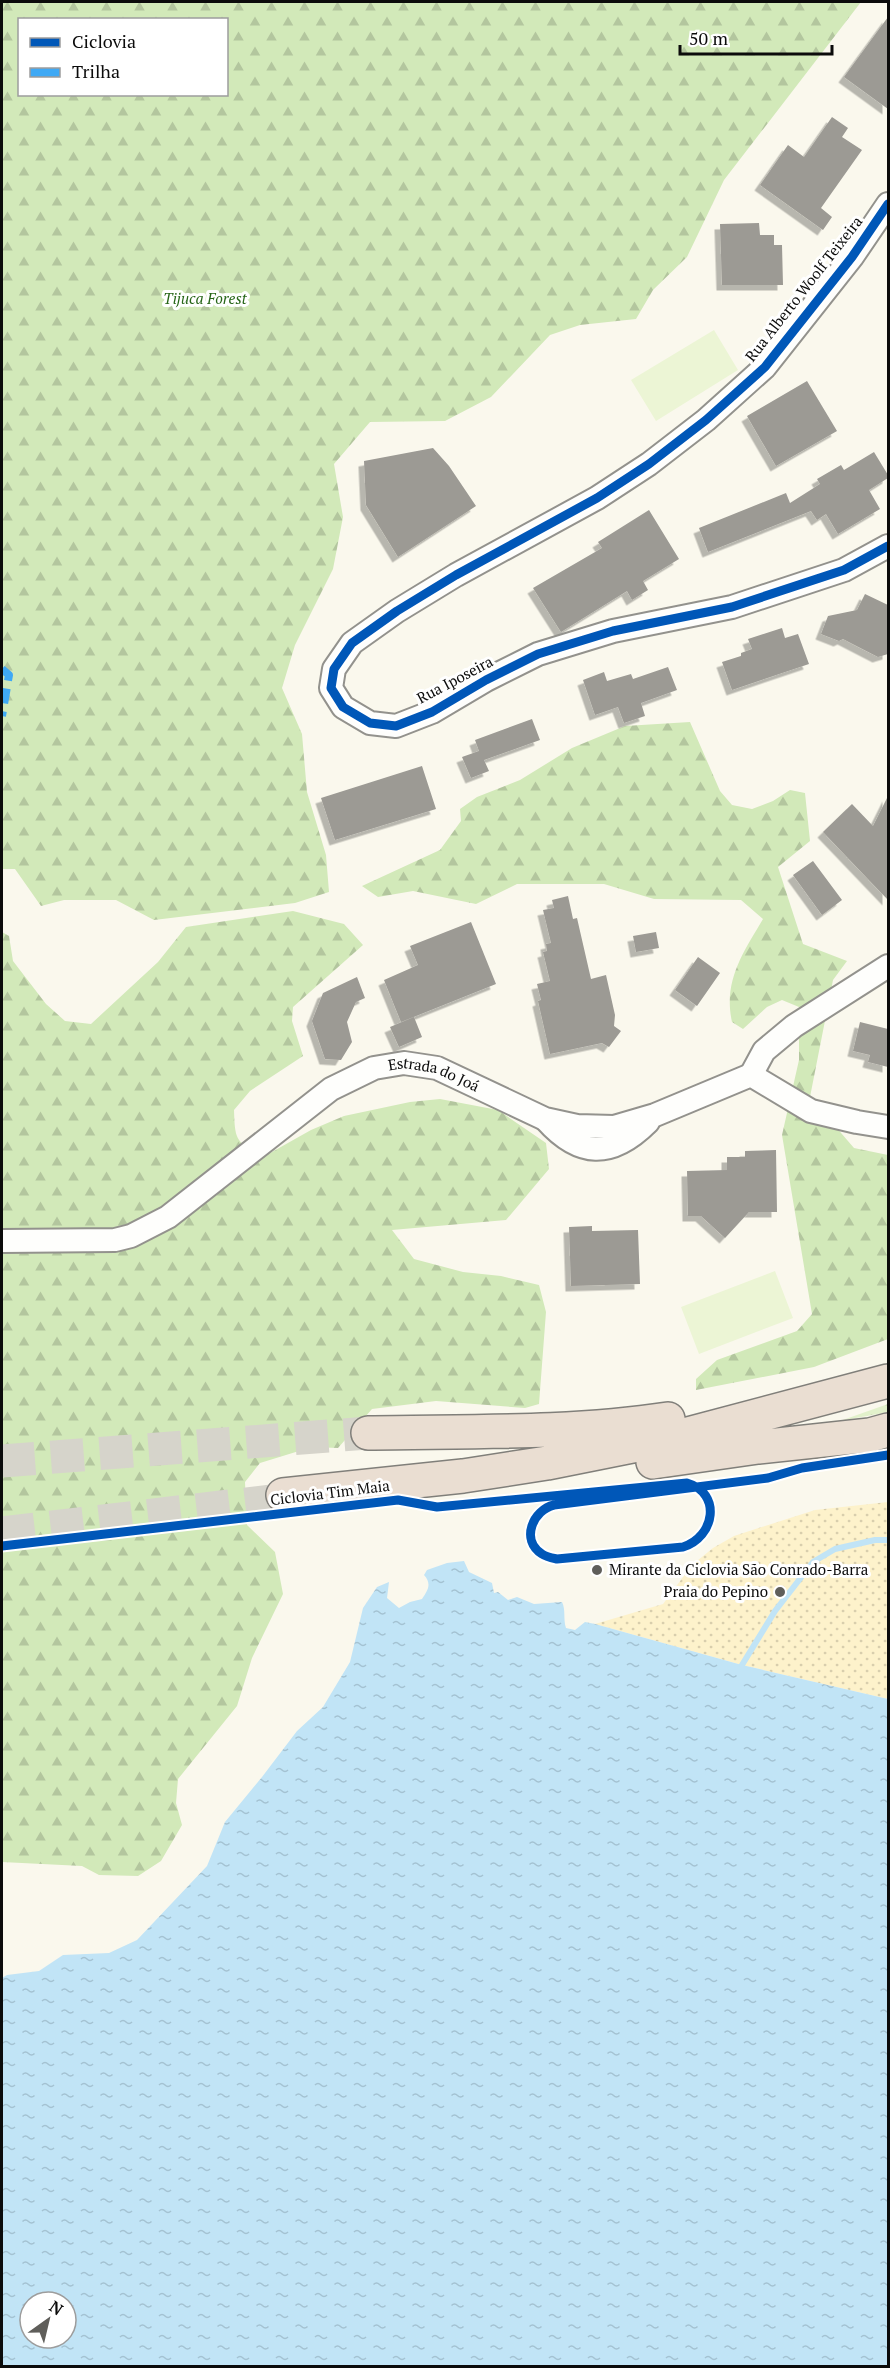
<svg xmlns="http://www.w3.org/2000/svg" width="890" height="2368" font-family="'PT Serif',serif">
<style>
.grass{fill:url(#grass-tufts)}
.forest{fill:url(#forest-firs);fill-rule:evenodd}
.sand{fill:url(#sand-dots)}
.pitch{fill:#ecf5d5}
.water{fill:url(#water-ripples);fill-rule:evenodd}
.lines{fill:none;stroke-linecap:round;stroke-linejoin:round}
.stream{stroke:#c1e4f6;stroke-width:6}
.building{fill:#9c9a94;filter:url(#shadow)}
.highway-tunnel{stroke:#d6d4cb;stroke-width:33;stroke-dasharray:33 16;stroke-linecap:butt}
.minor-casing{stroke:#93928d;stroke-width:26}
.highway-casing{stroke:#807f7a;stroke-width:36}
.minor{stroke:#fefefc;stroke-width:22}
.highway{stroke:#eaded2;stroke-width:33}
.quiet{stroke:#3fa9f5;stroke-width:8;stroke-dasharray:15 8;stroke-linecap:butt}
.cycleway-casing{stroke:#fff;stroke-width:13}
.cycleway{stroke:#0057b8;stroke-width:9}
.poi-dot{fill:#5f5e5a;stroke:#fff;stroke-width:2}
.labels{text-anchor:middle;stroke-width:6;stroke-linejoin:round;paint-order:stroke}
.street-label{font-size:15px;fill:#0b0b0b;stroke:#fff}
.park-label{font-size:15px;font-style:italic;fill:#276618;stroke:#fff}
.poi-label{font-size:15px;fill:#0b0b0b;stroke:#fff;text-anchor:start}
</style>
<defs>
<pattern id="grass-tufts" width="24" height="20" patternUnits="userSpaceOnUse" patternTransform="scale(1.5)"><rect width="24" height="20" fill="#e2f1cb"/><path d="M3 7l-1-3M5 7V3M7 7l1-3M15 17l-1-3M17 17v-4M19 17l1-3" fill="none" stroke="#c1cdad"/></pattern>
<pattern id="forest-firs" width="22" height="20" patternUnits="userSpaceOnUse" patternTransform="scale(1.5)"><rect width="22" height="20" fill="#d2e9b9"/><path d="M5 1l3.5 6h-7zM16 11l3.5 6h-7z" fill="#b3c69e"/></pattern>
<pattern id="sand-dots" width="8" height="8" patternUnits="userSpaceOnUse" patternTransform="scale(1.5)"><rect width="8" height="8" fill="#fdf2cb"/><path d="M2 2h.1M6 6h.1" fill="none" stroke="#d8cead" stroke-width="1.8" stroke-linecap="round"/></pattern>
<pattern id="water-ripples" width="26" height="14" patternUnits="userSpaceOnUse" patternTransform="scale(1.5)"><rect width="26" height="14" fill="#c1e4f6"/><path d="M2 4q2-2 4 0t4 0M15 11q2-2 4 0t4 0" fill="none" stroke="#a4c2d2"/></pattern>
<filter id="shadow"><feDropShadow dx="-5.5" dy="5.5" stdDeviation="0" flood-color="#0004"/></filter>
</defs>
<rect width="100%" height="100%" fill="#faf8ed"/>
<path class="grass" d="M888,1404V1412L840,1421Z"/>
<path class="forest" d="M2,2H861L724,180L687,257L653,290L636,319L580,325L550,335L491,397L445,421L370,422L334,464L343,517L333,569L295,645L282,688L302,734L307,792L326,855L329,892L295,903L154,920L116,900H64L41,906L15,869H2ZM20,20H226V94H20Z
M690,722L720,791L732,805L752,809L773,801L790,790L805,793L810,841L778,867L803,944L847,961L833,980L810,1097L854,1148L888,1155V1339L814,1367L696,1390V1379L717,1360L797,1331L812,1314L782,1135L799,1060V1007L782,1000L767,1007L743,1029L732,1022C723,981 743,953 763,919L741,900L654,899L604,884H517L476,904L413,891L378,897L362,886L440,850L461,821L460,809L477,797L520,780L572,748L625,726Z
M293,911L344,924L363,945L293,1007L292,1021L303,1056L250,1091L234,1110C235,1142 236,1141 263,1157L311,1130L344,1116L410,1102L440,1099L498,1110L546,1143L549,1169L506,1220L392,1230L414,1259L463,1272L501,1276L539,1285L546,1312L539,1404L525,1408L436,1401L372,1409L338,1448L312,1447L260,1463L245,1482L247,1525L275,1552L283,1594L252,1658L237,1706L178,1779L176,1803L182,1825L161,1861L138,1876L99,1875L82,1866L2,1862V932L9,936L13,961L46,1004L65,1021L91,1024L158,962L186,927Z"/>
<path class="sand" d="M888,1502V1699L742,1665L595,1624L663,1604L692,1565L713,1548L734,1536L815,1510Z"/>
<path class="pitch" d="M714,330L738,370L656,421L631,380Z
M775,1271L793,1318L699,1354L681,1307Z"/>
<path class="water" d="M464,1561L469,1572L492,1583L494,1593L498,1592L508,1600L517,1597L534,1604L562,1602C566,1610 563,1619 566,1628L575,1630L585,1622L595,1624L742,1665L888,1699V2366H2V1978L7,1975L39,1971L63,1955L109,1953L137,1940L207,1866L225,1822L262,1777L297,1731L323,1707L350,1662L363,1608L377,1587L389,1582L387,1598L399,1608L410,1602L422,1599C428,1590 432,1584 424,1575L427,1570L447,1563ZM30,2302H66V2338H30Z"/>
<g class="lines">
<path class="stream" d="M742,1665L775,1611L813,1562L835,1549L875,1540H888"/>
</g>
<path class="building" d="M888,17V109L844,77Z
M832,117L848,128L842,137L862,150L821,208L832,217L823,230L760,185L788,145L804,157Z
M759,223L760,235H774V245H782L783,285H722L720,224Z
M807,381L837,431L776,466L747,416Z
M433,448L449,466L476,506L398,557L366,505L364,461Z
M874,452L888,475V478L869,490L880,509L838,534L826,514L817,520L811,511L708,552L699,528L786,493L790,503L820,484L817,479L841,465L844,470Z
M649,510L679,559L643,581L648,590L632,600L627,591L561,632L533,588L602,548L598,542Z
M865,594L888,605V654L878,657L843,639L839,641L821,634L828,616L857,610Z
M782,628L785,638L798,634L809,664L732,690L722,662L741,656V653L752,649L748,639Z
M668,667L677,690L641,703L645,716L624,723L618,707L595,715L583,680L604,672L607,681L631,674L633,679Z
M532,719L540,740L484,760L489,771L471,778L462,757L479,751L475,740Z
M422,766L436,809L335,840L321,798Z
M888,796V900L823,832L852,804L873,826Z
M813,861L842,900L822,915L793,875Z
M568,896L573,919L577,918L591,979L606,975L615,1015L614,1026L621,1031L609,1047L602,1043L550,1054L538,1001L541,1000L537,984L550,981L543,952L547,951L546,944L551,943L543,910L554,908L552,900Z
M471,922L496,984L401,1022L384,980L418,965L410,946Z
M656,932L659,948L636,952L633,936Z
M698,957L720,973L697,1006L675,990Z
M357,977L365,998L356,1002L347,1022L352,1042L341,1060L325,1059L312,1021L323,993Z
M414,1017L422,1037L399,1047L390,1027Z
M860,1022L888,1029V1067L868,1062L870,1055L853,1051Z
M776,1150L777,1212H749L725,1238L701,1216H688L687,1171L727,1170V1157H745V1151Z
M592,1226V1231L638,1230L640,1284L571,1286L569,1227Z"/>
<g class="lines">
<path class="highway-tunnel" d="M2,1461L368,1433
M2,1533L313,1496"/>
<defs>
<g id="minor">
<path d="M888,204L852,257L765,367L706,420L649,464L597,498L456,575L397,611L352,643L334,669L331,688L343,707L370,723L396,726L432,712L486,680L538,654L613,631L732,607L844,570L888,546"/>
<path d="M751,1075L764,1051L794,1026L888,966"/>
<path d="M546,1120C579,1157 611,1159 648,1122"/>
<path id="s1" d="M2,1241L115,1240L131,1236L168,1217L331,1089L374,1068L404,1063L437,1068L545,1119L577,1126L614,1127L655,1115L751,1075L811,1111L857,1122L888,1127"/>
</g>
<path id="highway" d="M368,1433C467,1431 569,1434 668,1419
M653,1462L758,1447L870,1435L888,1430
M283,1495L463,1476L547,1463L677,1437L888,1381"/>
</defs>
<use href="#minor" class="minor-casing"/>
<use href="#highway" class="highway-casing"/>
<use href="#minor" class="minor"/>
<use href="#highway" class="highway"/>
<path class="quiet" d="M2,669L9,675L2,716"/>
<defs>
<path id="cycleway" d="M888,204L852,257L765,367L706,420L649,464L597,498L456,575L397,611L352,643L334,669L331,688L343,707L370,723L396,726L432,712L486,680L538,654L613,631L732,607L844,570L888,546
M2,1546L398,1500L437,1507L687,1483C722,1493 715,1537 683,1547L557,1559C552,1558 546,1557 542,1554C520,1540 533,1510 554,1505L768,1478L802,1468L888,1455"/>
</defs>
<use href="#cycleway" class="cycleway-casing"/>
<use href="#cycleway" class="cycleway"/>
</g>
<g class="poi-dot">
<circle cx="597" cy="1570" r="6"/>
<circle cx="780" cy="1592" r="6"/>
</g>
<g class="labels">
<g class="street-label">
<text transform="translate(804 289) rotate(-52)" y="5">Rua Alberto Woolf Teixeira</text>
<text transform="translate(455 680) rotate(-28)" y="5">Rua Iposeira</text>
<text dy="5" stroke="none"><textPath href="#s1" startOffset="488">Estrada do Joá</textPath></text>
<text transform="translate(330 1493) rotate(-7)" y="5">Ciclovia Tim Maia</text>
</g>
<g class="park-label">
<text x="205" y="304">Tijuca Forest</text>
</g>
<g class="poi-label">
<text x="609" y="1575">Mirante da Ciclovia São Conrado-Barra</text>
<text x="768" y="1597" text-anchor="end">Praia do Pepino</text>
</g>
</g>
<rect width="890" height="2368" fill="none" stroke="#0b0b0b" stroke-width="6"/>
<rect x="18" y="18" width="210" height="78" fill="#ffffff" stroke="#9d9d9d" stroke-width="1.5"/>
<rect x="30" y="38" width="30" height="9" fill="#0057b8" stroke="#9d9d9d" stroke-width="1.5"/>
<text x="72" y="48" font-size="18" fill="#0b0b0b">Ciclovia</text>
<rect x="30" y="68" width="30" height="9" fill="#3fa9f5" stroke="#9d9d9d" stroke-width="1.5"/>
<text x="72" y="78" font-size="18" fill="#0b0b0b">Trilha</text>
<g transform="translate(48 2320) rotate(34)"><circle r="28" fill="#ffffff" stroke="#9d9d9d" stroke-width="1.5"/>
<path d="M0-4.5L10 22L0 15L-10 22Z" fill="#5f5e5a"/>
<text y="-9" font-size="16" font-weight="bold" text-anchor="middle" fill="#0b0b0b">N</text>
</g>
<path d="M680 45v9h152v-9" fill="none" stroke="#0b0b0b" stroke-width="3"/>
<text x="689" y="45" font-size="18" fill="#0b0b0b" stroke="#ffffff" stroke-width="4.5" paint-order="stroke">50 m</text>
</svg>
